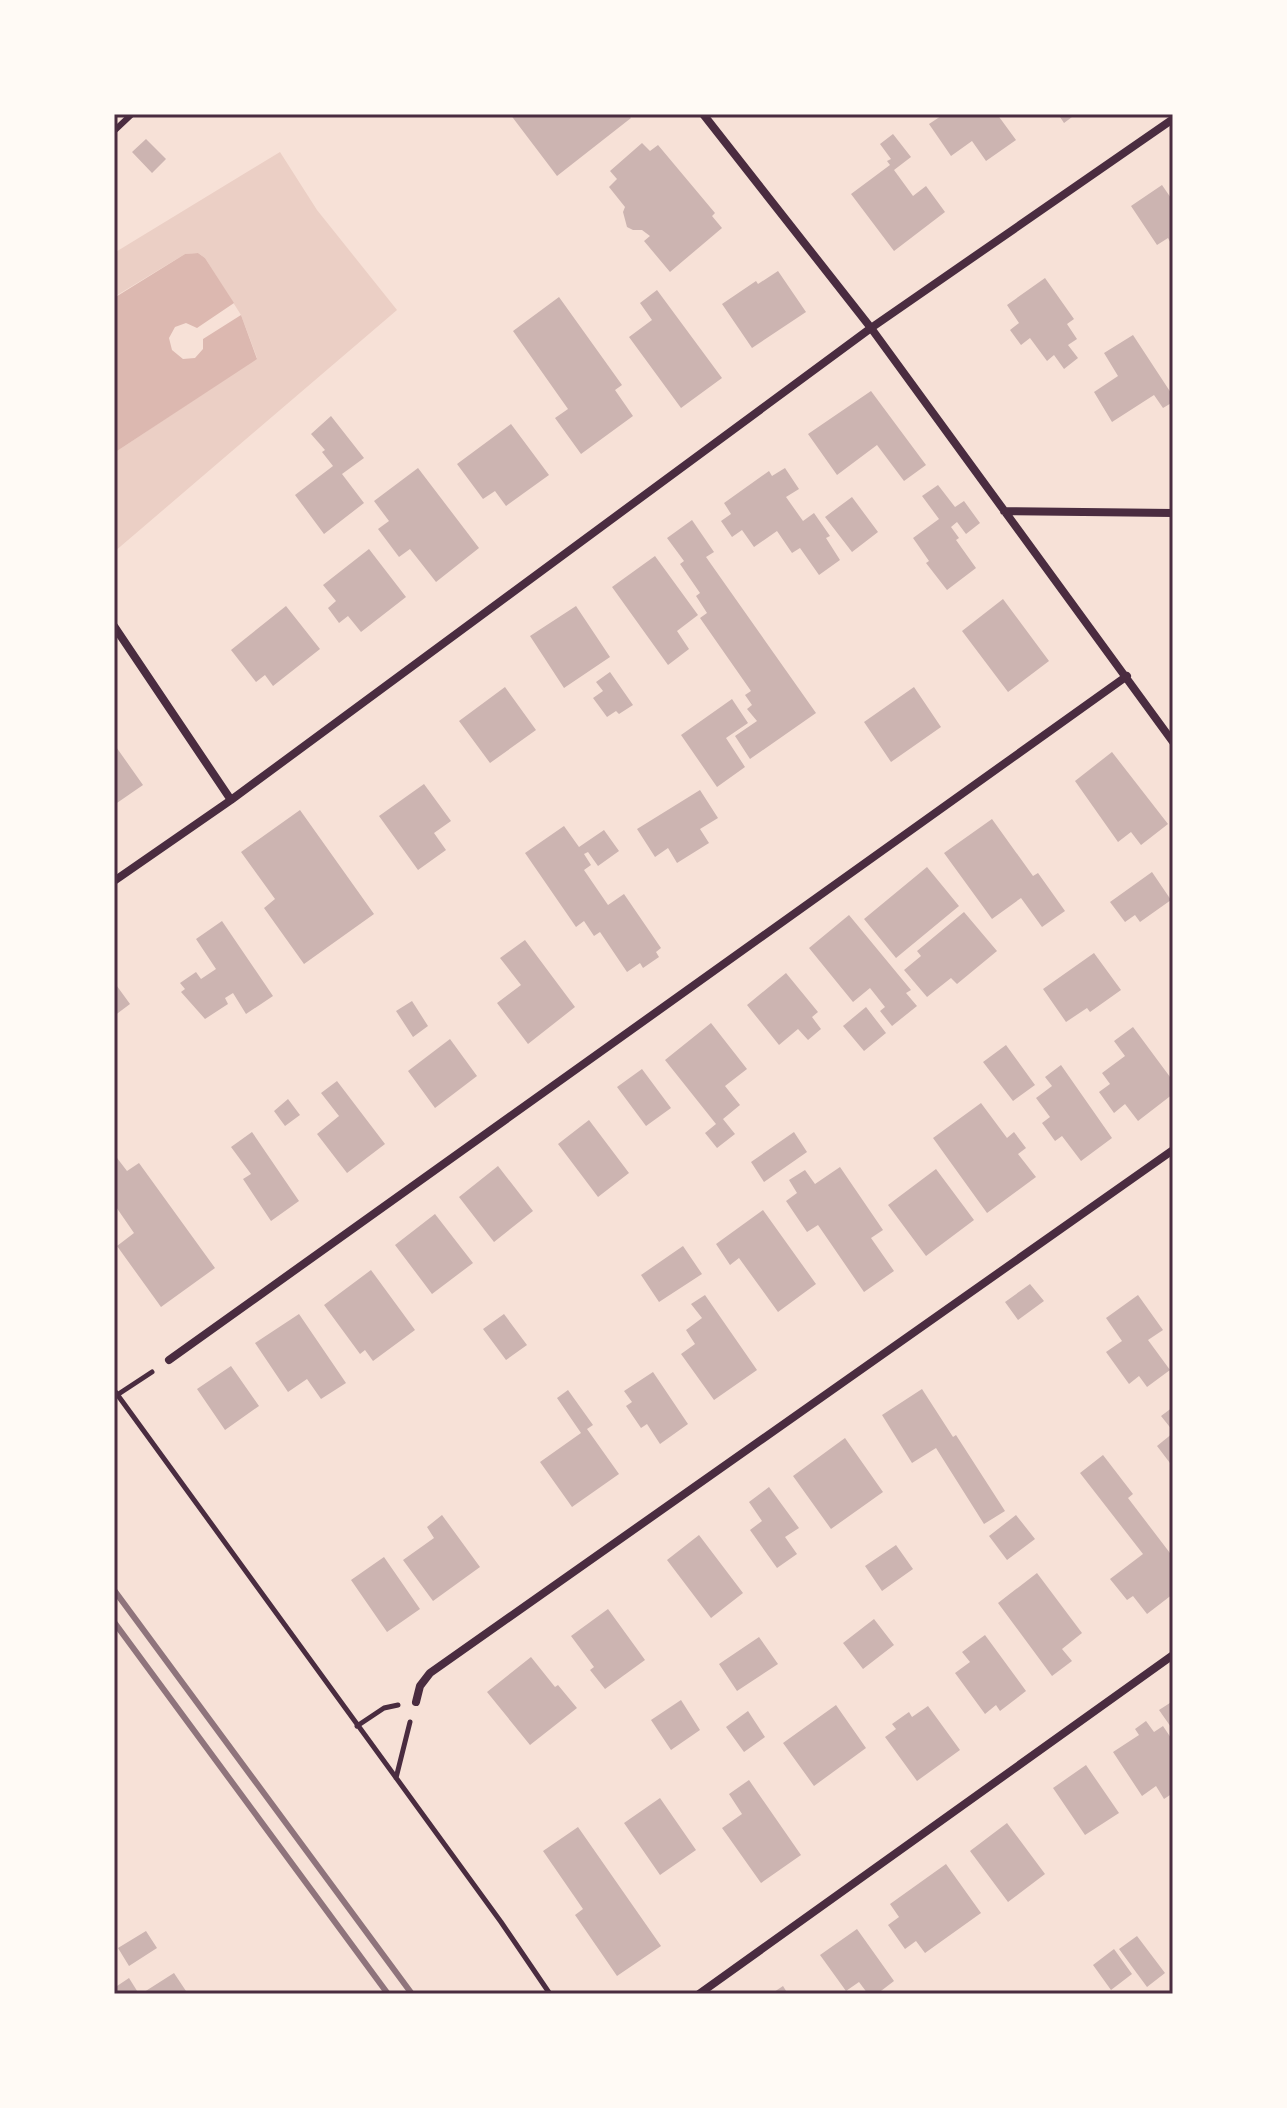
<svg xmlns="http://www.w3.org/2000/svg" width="1287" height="2108" font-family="Jost,sans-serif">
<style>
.green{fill:#ebcfc5}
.water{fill:#dcb8b0}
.building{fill:#ccb4b1}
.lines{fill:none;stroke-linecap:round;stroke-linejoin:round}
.path{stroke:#4a2c40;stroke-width:5}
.service{stroke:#4a2c40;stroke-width:6}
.minor{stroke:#4a2c40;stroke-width:8}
.rail{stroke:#8f747c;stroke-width:6}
.neatline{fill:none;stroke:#4a2c40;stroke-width:3}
</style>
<rect width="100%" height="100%" fill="#f7e1d7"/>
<path class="green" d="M280,152L317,210L397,310L114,552V453L257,358L241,315L205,258L198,253L185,254L114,297V253Z"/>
<path class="water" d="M198,253L205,258L234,303L197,328L186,323L175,327L169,338L172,350L183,359L195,358L203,349V339L241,315L257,359L114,453V298L185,254Z"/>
<path class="building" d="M510,114H628L631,118L557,176Z
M944,114H997L1016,140L986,161L972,141L951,156L929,124Z
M1058,114H1076L1064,123Z
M893,134L911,157L894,170L913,196L926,186L945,212L894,251L851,194L890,165L887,161L891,159L880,144Z
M146,139L166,159L152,173L132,152Z
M642,143L650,151L658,145L715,213L712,216L722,228L670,272L644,241L650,236L642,230H633L627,227L623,212L625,207L609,187L617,179L610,171Z
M1162,185L1173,201V247L1168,238L1157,245L1131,206Z
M778,271L806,312L752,348L722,304L756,281L758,284Z
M1045,278L1074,319L1067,324L1077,339L1068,345L1078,358L1064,369L1054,355L1047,361L1030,338L1021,345L1010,330L1019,323L1007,305Z
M657,290L722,378L681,408L629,337L652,320L640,303Z
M559,297L622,385L615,390L633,416L581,454L555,418L568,409L513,331Z
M1133,335L1173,396V402L1163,408L1154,395L1112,422L1094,392L1118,376L1104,353Z
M871,391L926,465L904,481L877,445L837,475L808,434Z
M331,416L364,458L342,474L364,503L324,534L295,495L333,466L322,452L325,450L311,434Z
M511,424L549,475L506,506L495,491L483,499L457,464Z
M418,468L479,548L436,582L410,549L399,557L378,529L389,521L374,501Z
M785,468L799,489L786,497L803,521L814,513L830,536L826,538L840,560L819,575L800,548L792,553L777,531L754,547L742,530L732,537L721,521L731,514L724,503L769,471L772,476Z
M938,485L955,507L964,501L980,523L966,534L957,522L951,527L959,538L956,540L976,568L947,590L926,563L929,561L913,538L939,519L922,496Z
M852,497L878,532L852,552L825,517Z
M692,520L714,552L706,557L816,713L750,759L735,736L757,721L747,709L752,705L745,695L751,691L700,618L707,613L696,596L700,593L680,564L684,561L667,538Z
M369,549L406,597L361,632L348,616L339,623L328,608L336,601L323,585Z
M655,556L698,615L677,631L689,649L668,665L612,587Z
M1003,599L1049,661L1008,692L962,631Z
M286,606L320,649L273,686L265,675L256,682L231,650Z
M576,606L610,657L564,688L530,636Z
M610,672L633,705L619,714L616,711L607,717L593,698L603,691L596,682Z
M505,687L536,730L490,763L459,721Z
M914,687L941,727L891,762L864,722Z
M732,699L748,723L726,738L745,767L717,787L681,735Z
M114,744L143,785L114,805Z
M1112,752L1168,824L1141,845L1131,832L1118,842L1075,781Z
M424,784L451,821L434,833L446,850L418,870L379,816Z
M700,790L718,818L700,829L709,843L677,863L668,848L655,857L637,829Z
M300,810L374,914L304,964L264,908L275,899L241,852Z
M992,819L1033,876L1038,873L1065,911L1042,927L1021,898L992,919L944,853Z
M564,826L579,847L604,830L619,851L598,866L588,852L584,854L591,865L584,870L608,905L624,894L661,948L656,952L659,957L643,968L640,963L627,972L600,932L594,936L584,921L576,927L525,853Z
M927,867L959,906L896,958L864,919Z
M1152,872L1171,900L1140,922L1135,915L1125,922L1110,902Z
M964,912L997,951L957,984L951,978L927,997L904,970L921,956L917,951Z
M849,915L911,990L906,993L917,1006L892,1026L880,1011L885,1007L870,988L853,1002L809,948Z
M222,921L273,996L246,1014L233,993L225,998L228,1004L205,1019L181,992L185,989L180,983L196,972L201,979L216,969L196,939Z
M525,940L575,1007L528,1044L497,1003L521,985L500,958Z
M1094,953L1121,990L1090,1012L1087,1008L1066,1022L1043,989Z
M786,973L818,1012L812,1017L821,1029L808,1040L798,1029L779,1045L747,1005Z
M114,982L130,1004L114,1016Z
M412,1001L428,1026L413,1037L396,1011Z
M866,1007L886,1033L864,1051L843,1026Z
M711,1023L747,1069L725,1086L740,1105L723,1119L735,1134L717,1148L705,1133L716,1124L665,1060Z
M1133,1027L1173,1081V1094L1138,1121L1125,1104L1114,1113L1099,1092L1110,1084L1102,1073L1125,1056L1114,1041Z
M450,1039L477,1076L435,1108L408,1071Z
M1006,1045L1035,1085L1013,1101L983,1062Z
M1061,1065L1112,1138L1081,1161L1062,1136L1055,1141L1042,1123L1050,1117L1036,1098L1052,1086L1045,1077Z
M642,1069L671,1108L646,1126L617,1087Z
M337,1081L385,1144L347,1173L317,1134L339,1116L321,1093Z
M288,1099L300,1115L285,1126L274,1111Z
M981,1103L1007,1138L1014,1132L1026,1148L1018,1154L1036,1177L987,1213L933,1138Z
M589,1120L629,1173L598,1197L558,1144Z
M252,1132L299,1201L271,1221L243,1179L251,1174L231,1147Z
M794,1132L807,1152L764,1182L751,1162Z
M114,1154L127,1171L139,1163L215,1268L161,1307L117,1246L134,1233L114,1204Z
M498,1166L533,1211L494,1242L459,1197Z
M840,1167L883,1230L871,1238L894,1271L864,1292L818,1225L807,1232L786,1201L797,1193L789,1180L805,1170L815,1184Z
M936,1169L974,1220L926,1256L888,1205Z
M763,1210L816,1284L778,1312L739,1258L730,1265L716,1244Z
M435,1214L473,1263L432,1294L395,1245Z
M683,1246L702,1274L659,1302L641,1275Z
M371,1270L415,1330L373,1361L365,1350L360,1354L324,1305Z
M1030,1284L1044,1301L1018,1320L1005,1302Z
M705,1295L757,1370L714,1400L681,1354L695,1344L686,1330L702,1318L691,1304Z
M1138,1295L1163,1330L1148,1340L1170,1370L1147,1387L1139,1376L1129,1384L1106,1352L1122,1341L1106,1318Z
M299,1314L346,1383L321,1399L307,1379L288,1392L255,1343Z
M504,1314L527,1345L506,1360L483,1329Z
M231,1366L259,1406L225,1430L197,1389Z
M653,1372L688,1424L660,1444L647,1424L641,1428L626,1406L632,1402L624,1391Z
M922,1389L953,1437L956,1435L1005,1511L984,1524L936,1448L912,1463L882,1415Z
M568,1390L593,1425L587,1429L619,1474L572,1507L540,1462L581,1433L557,1398Z
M1173,1407V1431L1161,1416Z
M1173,1433V1467L1157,1446Z
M845,1438L883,1492L831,1529L793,1476Z
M1103,1455L1133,1494L1128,1498L1173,1557V1594L1147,1614L1133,1596L1127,1600L1110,1579L1143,1554L1080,1473Z
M769,1487L799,1528L785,1537L797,1554L777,1568L750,1530L762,1521L749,1502Z
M442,1515L480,1567L433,1601L403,1560L434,1538L427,1527Z
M1016,1515L1035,1539L1007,1560L989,1536Z
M699,1535L743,1593L711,1618L667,1560Z
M896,1545L913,1569L882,1591L865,1566Z
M384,1557L420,1609L387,1632L351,1580Z
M1037,1573L1082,1633L1062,1649L1072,1661L1052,1676L998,1603Z
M608,1609L645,1660L605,1689L590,1670L594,1667L571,1636Z
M874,1619L894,1645L863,1669L843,1643Z
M985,1635L1026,1691L1000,1711L996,1705L985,1714L955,1673L970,1662L962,1652Z
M759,1637L778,1664L737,1691L719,1664Z
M531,1657L555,1687L558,1685L577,1708L530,1745L487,1692Z
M681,1700L700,1730L671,1750L651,1720Z
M1173,1701V1730L1159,1710Z
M836,1705L866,1748L814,1786L783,1743Z
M928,1706L960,1750L917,1781L885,1737L896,1729L892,1724L909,1712L912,1717Z
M748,1711L765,1737L744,1752L726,1727Z
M1146,1721L1154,1732L1163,1726L1173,1741V1793L1164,1799L1156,1786L1142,1796L1113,1752L1139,1735L1135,1729Z
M1086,1765L1119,1813L1085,1835L1053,1788Z
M749,1780L801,1855L761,1883L722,1828L742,1814L729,1794Z
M660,1798L696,1850L660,1875L624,1823Z
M1007,1823L1045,1874L1008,1902L970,1851Z
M578,1827L661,1946L617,1976L575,1915L583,1909L543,1851Z
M946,1864L981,1913L925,1953L916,1941L905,1949L888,1925L899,1917L890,1904Z
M857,1929L894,1981L877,1994H868L859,1982L846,1991L820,1955Z
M146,1931L157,1948L129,1966L118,1948Z
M1137,1936L1165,1973L1147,1987L1119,1949Z
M1114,1949L1132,1974L1111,1990L1093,1965Z
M174,1973L188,1994H141Z
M129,1978L139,1994H114V1988Z
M783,1986L788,1994H771Z"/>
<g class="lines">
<path class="path" d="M114,1390L501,1922L550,1994
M117,1395L152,1372
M357,1726L384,1708L398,1705
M396,1778L410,1722"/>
<path class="service" d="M114,131L132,114"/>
<path class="minor" d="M703,114L871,328L1173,742
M1004,511L1173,513
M114,626L231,800
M114,881L231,800L871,328L1173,119
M169,1360L1127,676
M416,1702L420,1686L430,1673L1173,1150
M699,1994L1173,1655"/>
<path class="rail" d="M114,1590L412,1994
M114,1622L388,1994"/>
</g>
<rect width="1287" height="2108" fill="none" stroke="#fffaf5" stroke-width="232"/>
<rect x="116" y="116" width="1055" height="1876" class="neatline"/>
</svg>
